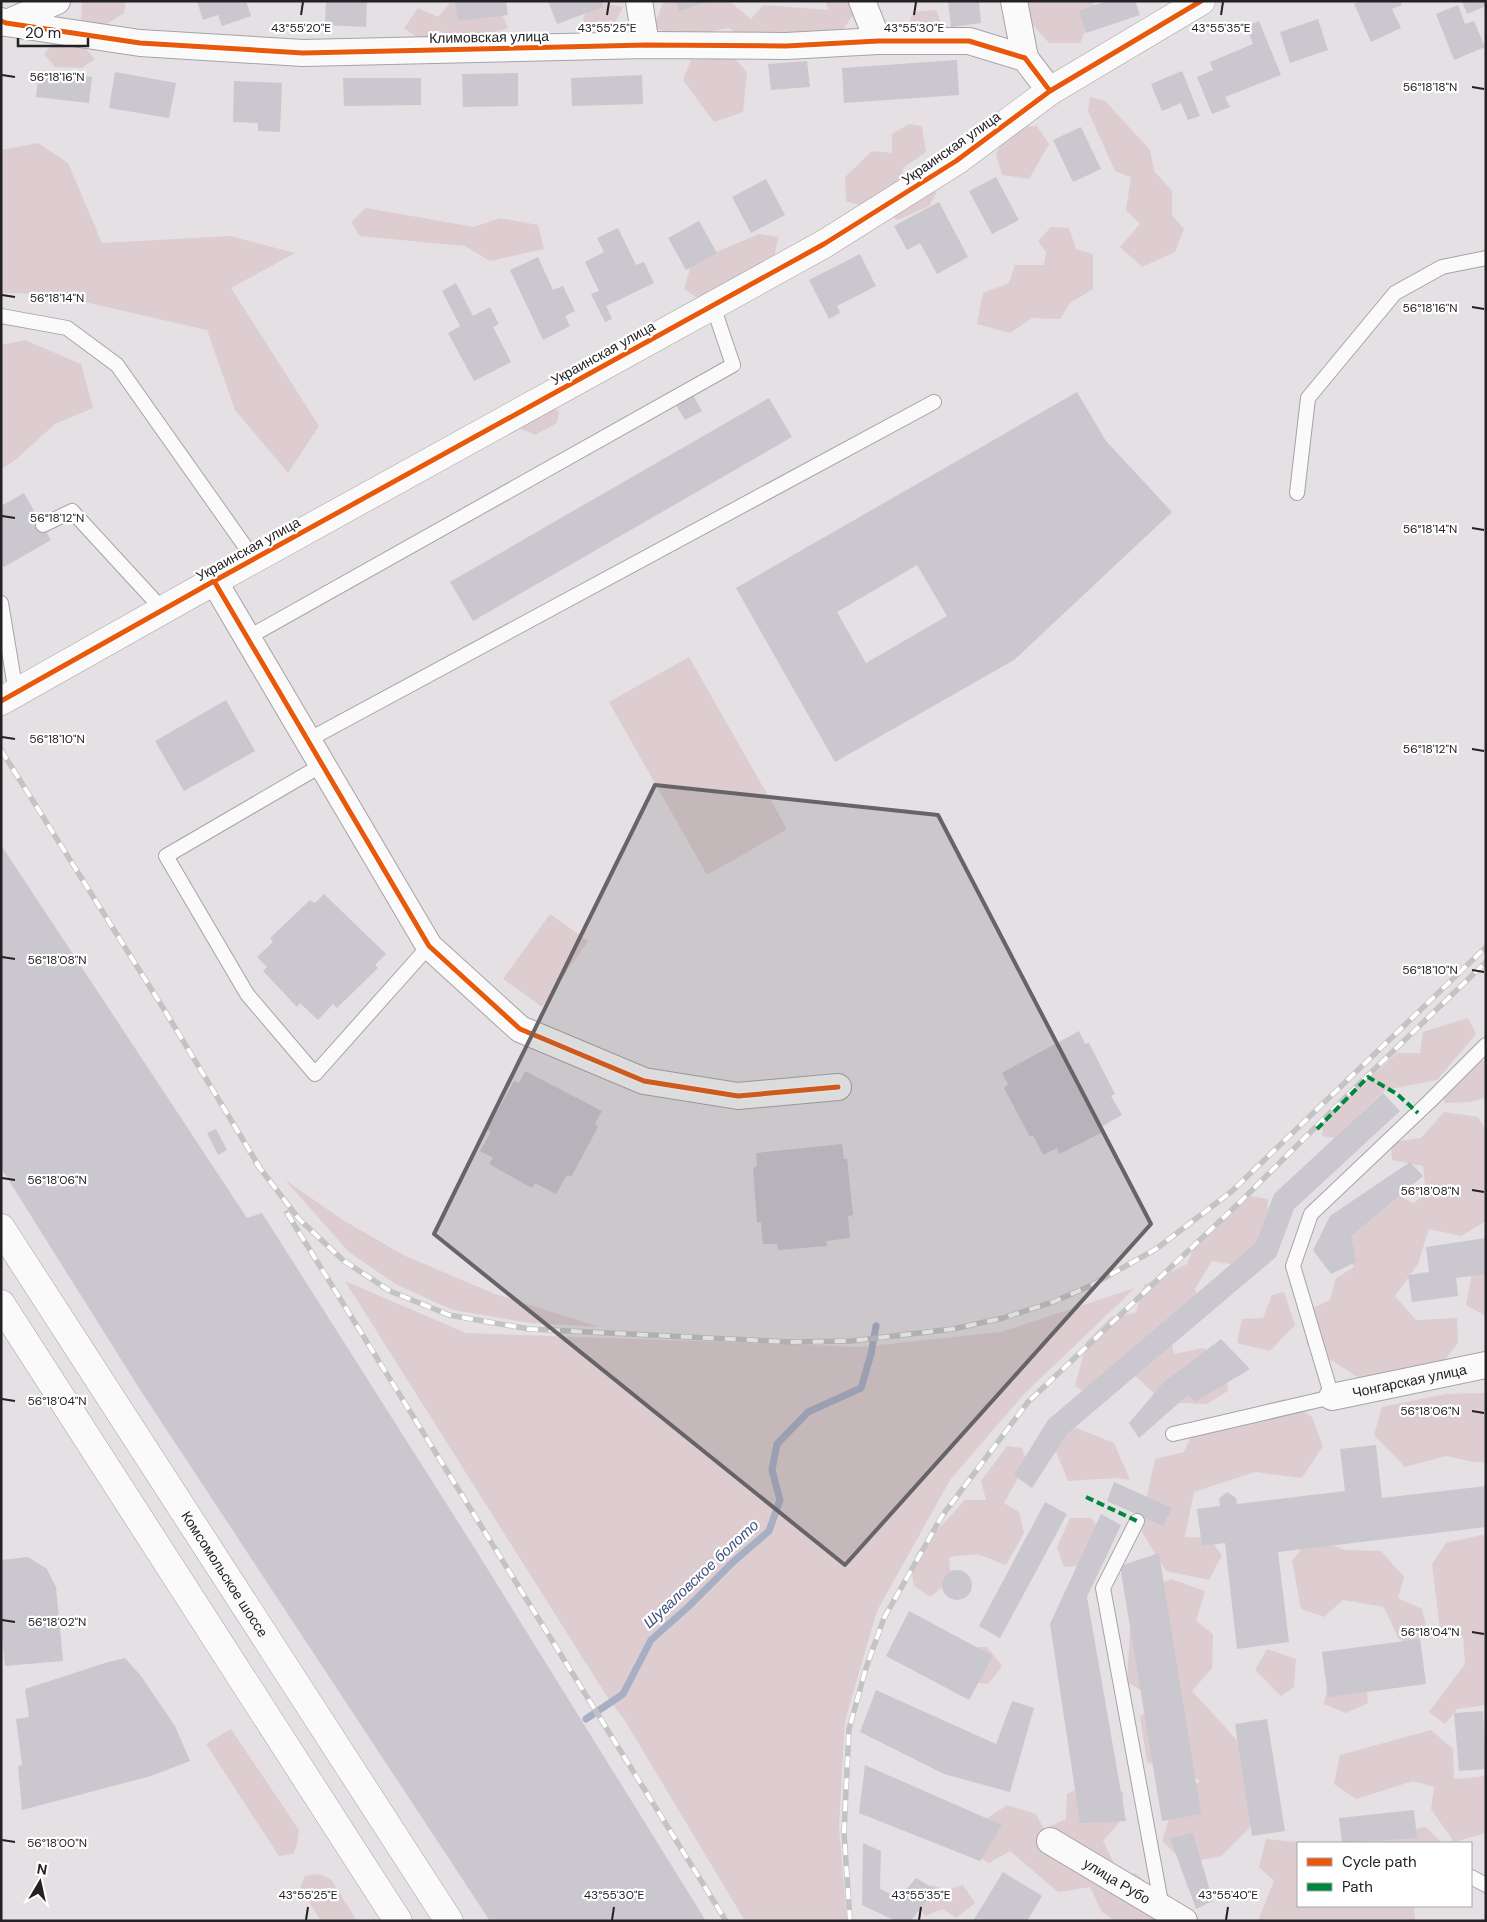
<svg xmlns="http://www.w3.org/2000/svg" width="1487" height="1922" font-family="'DM Sans',sans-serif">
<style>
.green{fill:#ddcdd0}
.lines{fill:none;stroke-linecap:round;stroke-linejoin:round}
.stream{stroke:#a7afc4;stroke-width:7}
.building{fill:#cac7cf;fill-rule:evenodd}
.lane-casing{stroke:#a6a3a6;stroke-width:16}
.street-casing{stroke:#a6a3a6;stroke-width:28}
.secondary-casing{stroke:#a6a3a6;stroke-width:29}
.primary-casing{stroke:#a6a3a6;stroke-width:29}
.lane{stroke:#fbfafb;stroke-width:14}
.street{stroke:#fbfafb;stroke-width:26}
.secondary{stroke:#fbfafb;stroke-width:28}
.primary{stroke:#fbfafb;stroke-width:28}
.rail-casing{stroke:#c4c3c4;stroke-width:5.5}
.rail{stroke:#fff;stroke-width:4;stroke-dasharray:11;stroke-linecap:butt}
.quiet{stroke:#00873e;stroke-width:4;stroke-dasharray:8 4;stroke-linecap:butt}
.cycleway-casing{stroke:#fff;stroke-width:8}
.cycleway{stroke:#e8590c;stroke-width:5}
.marked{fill:#676467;fill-opacity:0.2;stroke:#676467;stroke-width:4;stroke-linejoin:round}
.ticks{fill:none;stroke:#232124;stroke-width:2}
.labels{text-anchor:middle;stroke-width:4.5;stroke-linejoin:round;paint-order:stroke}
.street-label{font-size:14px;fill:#232124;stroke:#fff}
.water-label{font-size:15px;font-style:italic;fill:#40527e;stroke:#fff}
.ticks-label{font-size:12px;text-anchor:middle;fill:#232124;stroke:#fff;stroke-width:4.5;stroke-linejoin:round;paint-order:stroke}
</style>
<rect width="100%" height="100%" fill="#e4e0e4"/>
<path class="green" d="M82,1H126L124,13L102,27L81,23Z
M593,1L623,7L612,29H586L583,18Z
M674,1H729L751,19L763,5L829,10L825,1H855L858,8L839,35L751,41L728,28L674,39L654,26L663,3Z
M1011,1H1091L1096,6L1080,43H1049Z
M451,2L499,8L508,28L461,43L440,31L421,40L404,28L418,8L438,17Z
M936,10L941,23L914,50L901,46L913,12Z
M53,44L84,47L95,59L82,68L55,67L44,54Z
M734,58L747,72L743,112L714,122L683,80L691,60Z
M1090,97L1105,101L1150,150L1154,171L1172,191V215L1184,229L1175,252L1142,267L1120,247L1140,224L1126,210L1131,177L1115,171L1088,111Z
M909,124L922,126L926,152L903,168L901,187L872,209L846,201L845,177L872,151L892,153V134Z
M1037,126L1049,144L1029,179L1002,175L996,154L1010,127Z
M38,143L68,163L102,243L230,236L295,253L231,288L319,426L288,473L235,410L207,330L50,294L1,293V150Z
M925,190L937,192L929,206L898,220L887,215Z
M366,208L474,227L500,218L538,225L544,249L490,261L465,246L360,236L351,222Z
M1051,227L1069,228L1076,249L1093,254V289L1070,303L1060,319L1032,318L1010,333L977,324L983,293L1009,283L1015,265H1044L1046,252L1038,241Z
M759,234L778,237L773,263L702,301L684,289L692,262Z
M25,340L81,364L93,408L55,424L14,461L1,469V345Z
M545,406L559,411L557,423L535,435L521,429L525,415Z
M689,657L787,829L707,875L609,702Z
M550,914L588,941L542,1007L503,979Z
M1468,1018L1476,1034L1437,1080L1385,1090L1335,1138L1322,1136L1323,1121L1397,1053H1420L1423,1032Z
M1476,1061H1486V1098L1469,1102L1445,1103L1439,1088Z
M1444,1112L1478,1117L1486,1130V1221L1461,1236L1429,1229L1418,1264L1395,1296L1416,1320L1457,1318L1458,1343L1439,1367L1364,1381L1307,1345L1302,1313L1330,1300L1336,1278L1354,1267L1337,1236L1381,1187L1413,1203L1426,1194L1423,1166L1392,1160L1391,1142L1421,1138Z
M285,1180L343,1220L403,1255L495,1294L599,1327L530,1323L453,1310L397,1285L349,1252Z
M1250,1196L1268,1199L1266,1247L1248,1267L1212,1261L1195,1289L1202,1310L1170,1337L1174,1354L1204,1348L1226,1369L1228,1391L1206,1404L1163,1402L1125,1366L1087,1393L1075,1386L1087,1341L1111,1317L1136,1313L1144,1285L1187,1264L1196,1243Z
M1486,1242V1316L1466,1305L1472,1273Z
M345,1281L466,1333L860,1347L1001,1332L1135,1288L1025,1393L950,1480L877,1611L845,1721L839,1827L847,1921H745L624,1719L606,1695Z
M1284,1292L1295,1325L1270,1351L1237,1343L1242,1319L1263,1318L1272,1295Z
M1486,1393V1462H1474L1446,1456L1405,1467L1374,1435L1382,1407L1446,1394Z
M1284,1399L1312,1417L1323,1446L1302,1478L1255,1472L1194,1492L1185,1537L1209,1538L1222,1555L1209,1580L1166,1571L1140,1529L1155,1459L1184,1452L1197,1423Z
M1069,1425L1114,1443L1130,1480L1115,1478L1068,1481L1054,1447Z
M1007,1446L1022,1448L1027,1462L1004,1503L1019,1512L1024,1533L1006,1565L977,1554L949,1557L951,1580L930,1597L914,1586L911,1567L918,1551L965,1500H986L981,1481Z
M1070,1518H1091L1103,1533L1083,1565L1064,1567L1057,1547Z
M1486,1534V1705L1457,1709L1445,1724L1429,1712L1465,1664L1463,1636L1440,1629L1432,1564L1446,1543Z
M1311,1537L1345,1550L1381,1551L1404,1577L1398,1598L1422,1609L1427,1630L1413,1647L1398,1638L1384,1607L1343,1600L1324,1617L1301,1609L1292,1561Z
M1171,1579L1205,1591L1196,1621L1213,1634L1212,1668L1192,1691L1246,1750L1256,1822L1221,1856L1185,1863L1162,1841L1171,1813L1200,1780L1147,1762L1140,1717L1158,1700L1127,1682L1132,1594Z
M964,1647H987L1002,1666L988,1684L961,1681Z
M1267,1649L1296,1659L1294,1687L1281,1696L1255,1670Z
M1329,1677L1366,1680L1368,1703L1346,1713L1324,1704Z
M231,1729L299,1830L297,1845L293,1854L279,1856L206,1744Z
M1431,1730L1453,1749L1454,1779L1486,1776V1833L1454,1842L1431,1809L1434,1787L1413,1781L1356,1799L1334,1784L1340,1755Z
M1095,1780L1123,1792V1818L1103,1841L1113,1861L1107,1881L1135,1873L1178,1909L1177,1921H1116L1102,1912L1090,1887L1058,1892L1010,1851L989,1863L969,1851L974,1827L1007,1805L1036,1814L1044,1829L1066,1819L1067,1794Z
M1426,1827L1442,1843H1376L1387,1833Z
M1266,1839L1296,1842L1298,1846V1906H1414L1415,1921H1258L1274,1881L1259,1867Z
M318,1874L331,1879L357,1921H321L300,1888L305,1876Z
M932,1885L947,1890L963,1885L975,1903L956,1918L943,1909L925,1916L914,1897Z"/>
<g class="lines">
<path class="stream" d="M586,1719L623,1694L651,1640L688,1607L734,1561L769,1531L780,1500L772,1470L777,1444L808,1412L861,1388L871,1354L876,1326"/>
</g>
<path class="building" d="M197,1H240V3L246,1L251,16L222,26L218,15L203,20Z
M326,1H367L366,27L325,25Z
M455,1H506L508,15L458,21Z
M548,1H601L603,7L557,24Z
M675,1H707V2L679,11Z
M948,1H979L981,23L951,27Z
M1107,1H1135L1140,15L1086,33L1079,11Z
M1360,1H1400L1402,5L1392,9L1401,28L1371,42L1354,4Z
M1462,1H1486V6L1467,14Z
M1458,5L1465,24L1474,21L1485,47L1454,60L1436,14Z
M1318,19L1328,50L1290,63L1280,32Z
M1259,21L1281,75L1225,97L1230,107L1212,114L1197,77L1213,70L1210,62L1253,44L1246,26Z
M957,60L959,95L844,103L842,68Z
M807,61L810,87L771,90L768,64Z
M39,71L92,77L89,103L36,97Z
M1182,71L1200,116L1188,120L1181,103L1162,111L1151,84Z
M115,72L176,83L169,118L109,108Z
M518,73V106L463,107L462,74Z
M642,75L643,104L572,106L571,78Z
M343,78H421V105L344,106Z
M234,81L282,83L280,132L258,131V123L233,122Z
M1081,127L1101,169L1073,182L1053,140Z
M996,177L1019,220L992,234L969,191Z
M766,179L785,215L751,233L732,197Z
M939,202L968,257L937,274L920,243L907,250L894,226Z
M699,221L717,253L686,270L668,238Z
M618,228L636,265L644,262L654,283L606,306L612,319L605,322L591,294L599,291L585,262L604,252L597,238Z
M860,254L876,286L837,306L840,313L829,319L809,280Z
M538,257L553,290L563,286L575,311L565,316L570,326L543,340L510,270Z
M456,283L473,316L490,307L499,324L493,327L511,362L474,381L448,333L460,326L442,291Z
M1077,392L1106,441L1172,512L1014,660L835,762L736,588ZM917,565L947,616L866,663L837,612Z
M693,395L702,411L685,420L676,405Z
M769,398L792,437L473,621L450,582Z
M24,493L51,540L4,567L1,562V506Z
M226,700L255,751L184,791L155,741Z
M1,845L247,1218L262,1213L472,1544L706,1921H490L139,1388L1,1168Z
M324,894L386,954L375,965L378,968L337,1008L333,1004L318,1020L300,1003L297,1007L263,971L267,967L257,957L273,942L270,938L310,900L315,903Z
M1079,1031L1085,1044L1089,1043L1115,1094L1111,1096L1122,1115L1101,1127L1103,1132L1059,1154L1057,1148L1043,1155L1033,1135L1030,1137L1004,1088L1008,1084L1002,1073Z
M525,1071L602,1111L595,1124L598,1127L571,1177L567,1175L556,1194L535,1183L532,1188L489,1164L493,1158L480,1151L491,1132L487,1130L514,1081L519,1083Z
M1383,1093L1400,1111L1294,1209L1276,1257L1067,1434L1032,1488L1014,1475L1048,1420L1256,1243L1274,1194Z
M216,1129L227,1150L218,1155L207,1133Z
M842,1144L844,1159H847L853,1215L848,1216L850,1238L826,1241L827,1246L778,1250L777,1244H763L761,1222H757L753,1168L757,1166L756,1153Z
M1410,1162L1423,1176L1351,1236L1356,1262L1331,1274L1313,1250L1330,1216Z
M1486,1238V1274L1456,1278L1458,1296L1412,1302L1408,1275L1429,1272L1426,1247Z
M1221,1339L1250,1369L1195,1402L1188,1395L1139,1438L1129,1423L1164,1382Z
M1376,1445L1382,1498L1486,1486V1527L1278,1552L1289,1642L1237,1649L1225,1543L1202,1546L1197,1509L1220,1506L1219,1499L1227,1492L1236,1498L1237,1504L1345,1491L1340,1449Z
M1114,1482L1172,1508L1163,1526L1107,1501Z
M1045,1502L1067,1514L1000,1638L979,1626Z
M1101,1514L1121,1525L1087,1597L1126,1821L1080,1823L1050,1624Z
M1159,1553L1201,1814L1162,1821L1120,1566Z
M28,1557L47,1569L56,1587L63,1661L5,1666L1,1625V1560Z
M942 1585a15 15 0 1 1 30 0a15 15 0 1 1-30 0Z
M909,1611L993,1656L969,1700L886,1656Z
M1420,1639L1426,1684L1328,1697L1322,1652Z
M125,1658L141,1676L175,1726L190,1761L151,1776L22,1810L18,1766L22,1765L16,1719L29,1717L25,1689L105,1663Z
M876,1690L996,1744L1012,1701L1034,1708L1010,1792L944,1774L860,1732Z
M1483,1711L1486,1769L1459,1771L1454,1713Z
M1267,1719L1285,1831L1252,1836L1235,1724Z
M865,1765L1002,1825L980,1861L859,1813Z
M1414,1810L1417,1838L1342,1843L1339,1818Z
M1193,1833L1213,1901L1196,1909L1170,1838Z
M863,1843L881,1851L880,1889L899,1898L916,1878L935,1889L911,1921H896L862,1905Z
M1003,1872L1042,1896L1027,1921H973Z"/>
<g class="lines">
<defs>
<path id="lane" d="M1,316L67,328L117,365L254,559
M1297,493L1308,398L1395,293L1442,267L1486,258
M43,525L72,511L163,610
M1,603L16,693
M247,638L733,365L713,306
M308,740L934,402
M322,765L166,856L247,994L315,1074L429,946
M1173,1434L1332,1397L1293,1266L1311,1214L1429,1102L1486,1045
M1137,1521L1103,1588L1162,1908
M1471,1877L1486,1885"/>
<g id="street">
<path d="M639,1L646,45"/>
<path d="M862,1L878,41"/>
<path d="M1014,1L1025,58"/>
<path d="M1,21L6,23L140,43L303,53L646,45L786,46L878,41H969L1025,58L1050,91"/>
<path d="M7,23L57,1"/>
<path d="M214,581L429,946L520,1029L644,1081L738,1096L838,1087"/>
<path id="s1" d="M1332,1397L1486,1365"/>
<path id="s2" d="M1050,1841L1184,1921"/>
</g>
<path id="secondary" d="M1,701L214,581L824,244L956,161L1050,91L1201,1"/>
<g id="primary">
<path id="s3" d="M1,1228L449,1921"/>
<path d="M1,1304L398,1921"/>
</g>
</defs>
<use href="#lane" class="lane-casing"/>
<use href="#street" class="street-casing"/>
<use href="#secondary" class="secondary-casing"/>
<use href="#primary" class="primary-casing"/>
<use href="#lane" class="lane"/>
<use href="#street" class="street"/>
<use href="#secondary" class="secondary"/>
<use href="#primary" class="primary"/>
<defs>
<path id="rail" d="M1,750L165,1011L260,1168
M256,1163L299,1219L344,1261L390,1291L449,1315L529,1329L790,1342L851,1341L953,1329L1003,1318L1053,1302L1092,1285L1156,1249L1231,1192L1486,947
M287,1213L726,1921
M850,1921L844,1832L849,1729L866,1668L884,1618L942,1516L1028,1402L1239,1203L1358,1085L1486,962"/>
</defs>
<use href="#rail" class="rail-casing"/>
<use href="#rail" class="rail"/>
<path class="quiet" d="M1317,1129L1368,1077L1397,1094L1418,1113
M1086,1497L1137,1521"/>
<defs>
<path id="cycleway" d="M1,21L6,23L140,43L303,53L646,45L786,46L878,41H969L1025,58L1050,91
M214,581L429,946L520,1029L644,1081L738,1096L838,1087
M1,701L214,581L824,244L956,161L1050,91L1201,1"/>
</defs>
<use href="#cycleway" class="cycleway-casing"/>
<use href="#cycleway" class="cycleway"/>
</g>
<path class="marked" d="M655,785L938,815L1151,1224L845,1565L434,1234Z"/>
<path class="ticks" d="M301,15L303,2M607,15L609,2M914,15L916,2M1221,15L1223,2M2,75L15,77M1472,87L1484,89M2,295L15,297M1472,307L1484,309M2,516L15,518M1472,528L1484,530M2,737L15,739M1472,749L1484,751M2,957L15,959M1472,970L1484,972M2,1178L15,1180M1472,1190L1484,1192M2,1399L15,1401M1472,1411L1484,1413M2,1620L15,1622M1472,1632L1484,1634M2,1840L15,1842M306,1920L308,1907M612,1920L614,1907M919,1920L921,1907M1226,1920L1228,1907"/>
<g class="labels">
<g class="street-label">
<text transform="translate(489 37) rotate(-1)" y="5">Климовская улица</text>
<text transform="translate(951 148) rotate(-35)" y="5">Украинская улица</text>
<text transform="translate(603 353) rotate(-29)" y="5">Украинская улица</text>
<text transform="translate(248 549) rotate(-29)" y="5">Украинская улица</text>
<text dy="5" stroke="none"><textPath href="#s1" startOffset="79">Чонгарская улица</textPath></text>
<text dy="5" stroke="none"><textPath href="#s3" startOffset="412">Комсомольское шоссе</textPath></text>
<text dy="5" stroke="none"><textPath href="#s2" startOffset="78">улица Рубо</textPath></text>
</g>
<g class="water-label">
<text transform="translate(701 1574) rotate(-43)" y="5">Шуваловское болото</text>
</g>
</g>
<g class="ticks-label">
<text x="301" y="32">43°55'20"E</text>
<text x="607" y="32">43°55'25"E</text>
<text x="914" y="32">43°55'30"E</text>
<text x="1221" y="32">43°55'35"E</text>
<text x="57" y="81">56°18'16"N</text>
<text x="1430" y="91">56°18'18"N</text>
<text x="57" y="302">56°18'14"N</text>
<text x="1430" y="312">56°18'16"N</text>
<text x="57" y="522">56°18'12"N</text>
<text x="1430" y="533">56°18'14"N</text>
<text x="57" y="743">56°18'10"N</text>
<text x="1430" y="753">56°18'12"N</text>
<text x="57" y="964">56°18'08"N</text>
<text x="1430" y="974">56°18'10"N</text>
<text x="57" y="1184">56°18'06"N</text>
<text x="1430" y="1195">56°18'08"N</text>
<text x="57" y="1405">56°18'04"N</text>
<text x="1430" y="1415">56°18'06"N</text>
<text x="57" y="1626">56°18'02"N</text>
<text x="1430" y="1636">56°18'04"N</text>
<text x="57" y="1847">56°18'00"N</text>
<text x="308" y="1899">43°55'25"E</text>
<text x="614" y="1899">43°55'30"E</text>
<text x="921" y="1899">43°55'35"E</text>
<text x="1228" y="1899">43°55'40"E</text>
</g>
<rect width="1487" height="1922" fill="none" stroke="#232124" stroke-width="5"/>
<rect x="1297" y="1842" width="175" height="65" fill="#ffffff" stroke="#a7a6a7"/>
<rect x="1307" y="1858" width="25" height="8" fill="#e8590c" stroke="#a7a6a7"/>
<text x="1342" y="1867" font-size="15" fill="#232124">Cycle path</text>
<rect x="1307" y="1883" width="25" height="8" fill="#00873e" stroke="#a7a6a7"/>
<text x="1342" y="1892" font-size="15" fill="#232124">Path</text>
<g transform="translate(40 1882) rotate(9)" stroke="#ffffff" stroke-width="4" paint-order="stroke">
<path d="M0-4L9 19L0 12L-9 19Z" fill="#232124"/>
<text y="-8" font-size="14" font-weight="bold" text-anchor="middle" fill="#232124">N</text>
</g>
<path d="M18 38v8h70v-8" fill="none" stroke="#232124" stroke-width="2.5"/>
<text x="25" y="38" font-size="15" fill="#232124" stroke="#ffffff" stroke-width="4" paint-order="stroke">20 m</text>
</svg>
